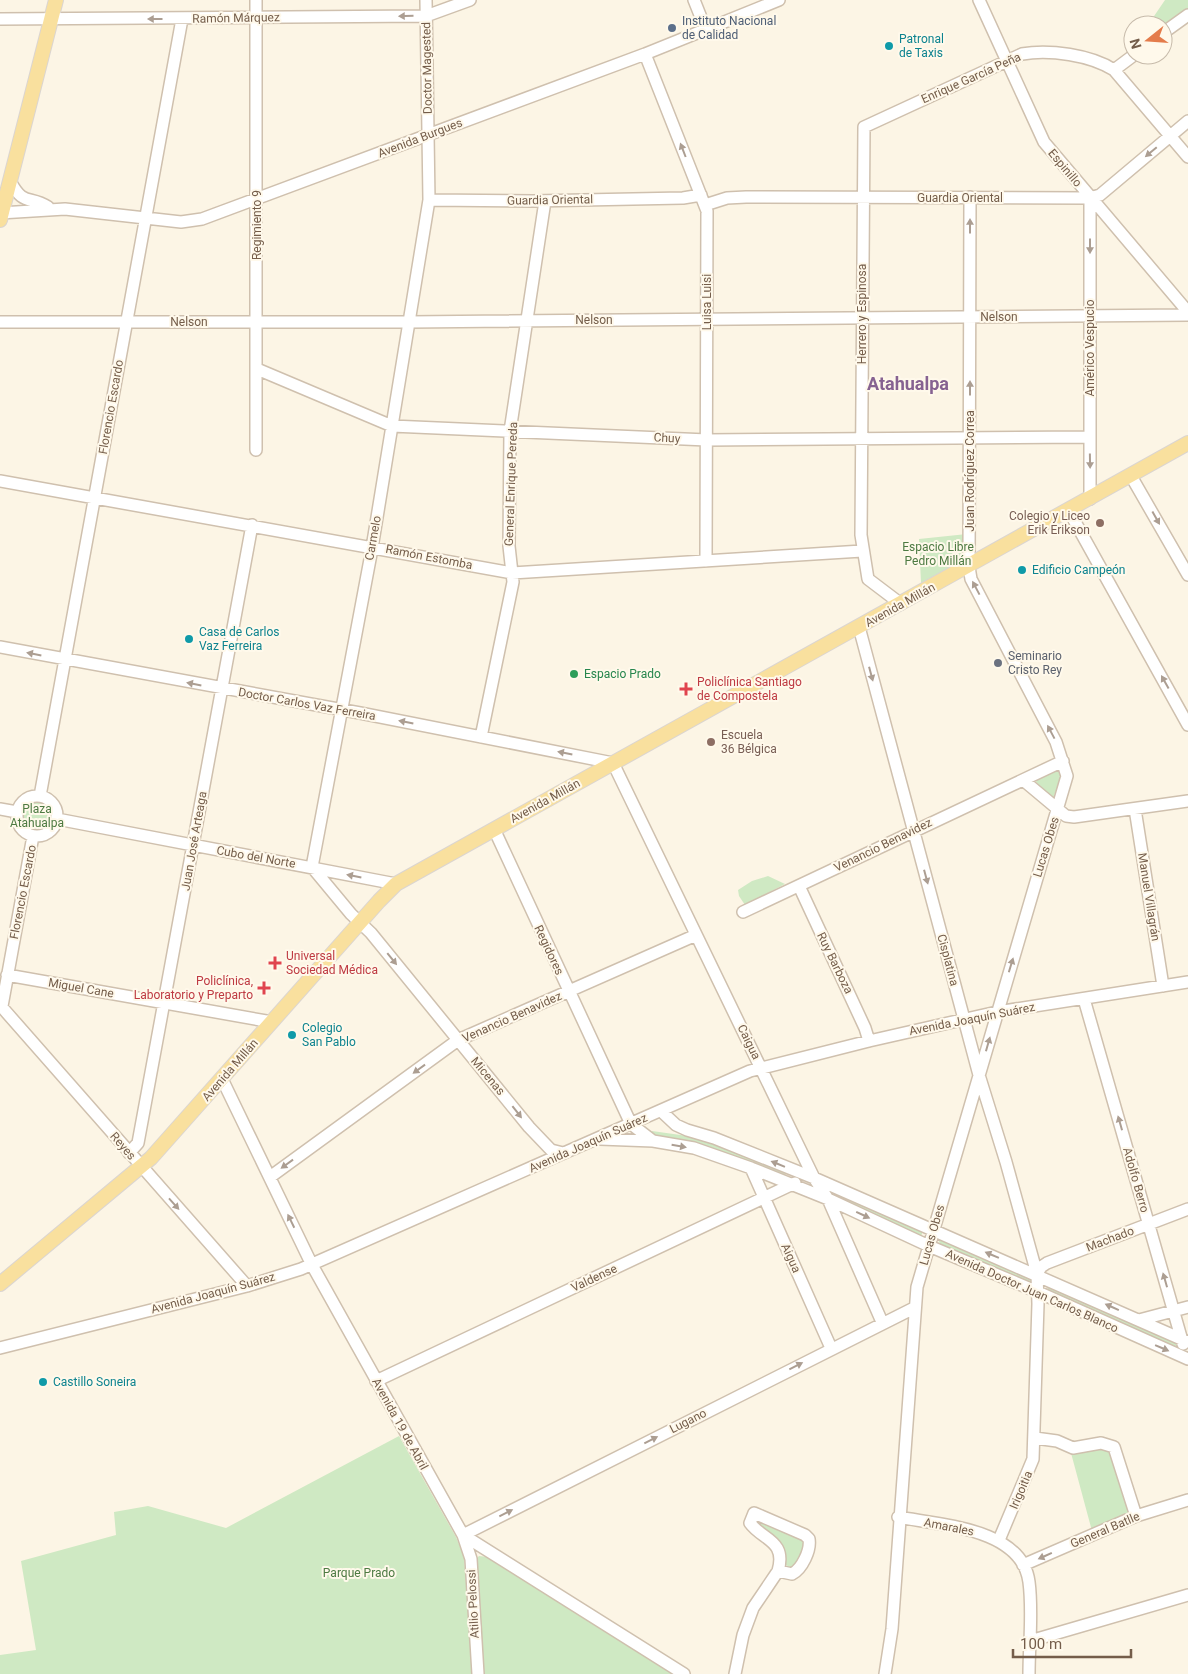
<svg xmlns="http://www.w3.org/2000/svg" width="1188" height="1674" font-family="Roboto,sans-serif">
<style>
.green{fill:#cfe9c3}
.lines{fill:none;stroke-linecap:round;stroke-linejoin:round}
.minor-casing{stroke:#cfc0ae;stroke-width:14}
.major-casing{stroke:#dbd5d0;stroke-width:16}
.minor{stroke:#fff;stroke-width:11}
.major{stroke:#f9e09e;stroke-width:14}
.oneway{fill:#ac9e92}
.service-dot{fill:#5c6f8a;stroke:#fff9eb;stroke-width:2}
.culture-dot{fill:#0f9aa8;stroke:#fff9eb;stroke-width:2}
.education-dot{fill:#8d6e63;stroke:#fff9eb;stroke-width:2}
.worship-dot{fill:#6b7280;stroke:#fff9eb;stroke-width:2}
.leisure-dot{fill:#2e9e5b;stroke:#fff9eb;stroke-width:2}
.health-dot{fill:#e0444e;stroke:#fff9eb;stroke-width:2}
.labels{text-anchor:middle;stroke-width:4;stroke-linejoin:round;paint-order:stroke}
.street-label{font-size:12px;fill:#745d4a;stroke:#fff9eb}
.service-label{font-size:12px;fill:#4e5e75;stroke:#fff9eb;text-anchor:start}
.culture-label{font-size:12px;fill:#0d838f;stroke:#fff9eb;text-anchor:start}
.education-label{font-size:12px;fill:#785e54;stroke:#fff9eb;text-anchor:end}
.park-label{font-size:12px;fill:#4d7a42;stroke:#fff9eb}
.worship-label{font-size:12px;fill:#5b616d;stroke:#fff9eb;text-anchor:start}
.leisure-label{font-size:12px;fill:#27864d;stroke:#fff9eb;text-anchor:start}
.health-label{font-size:12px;fill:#be3a42;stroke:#fff9eb;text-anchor:start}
.district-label{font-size:18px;font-weight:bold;fill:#866291;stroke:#fff9eb}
</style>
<rect width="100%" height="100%" fill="#fcf5e5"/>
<path class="green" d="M1165,0H1188V10L1163,29V25H1148Z
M967,534L963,560L921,583L919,539Z
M1057,770L1063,773L1053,798L1036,782L1038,778Z
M20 816a17 17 0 1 1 34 0a17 17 0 1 1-34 0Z
M768,876L785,884L745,905L739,896L738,890L752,881Z
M652,1131L709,1139L786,1174L783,1177L708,1146L651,1136Z
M839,1195L922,1231V1234L921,1236L837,1197Z
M942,1240L1031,1279V1282L940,1245L939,1241Z
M1049,1285L1176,1342V1348L1047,1290Z
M399,1436L456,1537L464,1557L473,1674H0V1655L36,1650L21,1561L116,1535L114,1512L148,1506L226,1528Z
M1100,1447L1109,1449L1129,1512L1092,1531L1071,1453Z
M755,1518L802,1538L806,1546L794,1567H789L785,1564L753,1520Z
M479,1556L488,1557L673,1674H481L476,1559Z"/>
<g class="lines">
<defs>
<path id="minor" d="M256,0V450
M694,0L706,30
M979,0L1044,142L1188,312
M0,19L426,16L470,0
M1163,33L1188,15
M645,54L707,211L706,561
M1114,70L1188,157
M10,181C24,207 29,195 48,207
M429,200L533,201L683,198L701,195
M705,205L727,198L746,197L1090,198L1100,195L1188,121
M0,213L65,209L181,222L202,219L645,54L779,0
M0,322H410L1188,315
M257,369L392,426L707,440L1089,437
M1131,476L1188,575
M0,481L512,573L862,551
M1090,499V198
M1069,511L1188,725
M901,604L868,579L861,535L864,127L1022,54C1049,49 1091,55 1114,70L1134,55
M859,627L979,1075L1006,1162L1037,1274L1038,1304L1033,1459L999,1540
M0,647L360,713L613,763L814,1178L828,1199L882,1322
M481,737L513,582L509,546L510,431L545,201
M1023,780L1066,816L1074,817L1188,801
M17 816a20 20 0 1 1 40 0a20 20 0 1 1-40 0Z
M40,796L182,19
M0,809L17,812
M1135,809L1163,986
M57,819L396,884
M494,829L631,1124L653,1141
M312,867L371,554L429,200L426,0
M312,867L351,914L371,933L529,1127L551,1150L563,1153
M799,886L865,1028L869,1041
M743,912L1063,761
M7,975L272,1022
M1084,999L1183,1344
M0,1005L247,1286
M2,1006L33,836
M222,1079L312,1265L463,1535L684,1674
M661,1111L676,1125L687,1130L714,1138L814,1178L1188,1342
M600,1139L653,1141L694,1148L751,1168L828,1199L929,1246L1038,1292L1188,1359
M129,1153L138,1143L252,525
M751,1168L831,1348
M270,1177L458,1040L696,935
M1037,1274L1041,1267L1047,1263L1188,1209
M1139,1320L1188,1307
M0,1348L247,1286L301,1269L750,1071L869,1041L997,1012L1188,982
M376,1381L795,1183
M1035,1438L1057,1441L1073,1448L1101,1443L1114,1447L1136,1516
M898,1517C940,1525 1022,1528 1029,1582C1033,1612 1029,1644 1029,1674
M1023,1565L1136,1516L1188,1500
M1030,1641L1188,1595
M478,1674L471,1559L463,1535L914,1308
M735,1674L743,1635L753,1608L778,1571L792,1574C802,1569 811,1550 809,1539L805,1535L754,1513L750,1523C762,1540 787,1540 778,1571
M885,1674L892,1629L917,1287L1067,776L1056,742L971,579L969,567L970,197"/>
<path id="major" d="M0,220L56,0
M0,1284L151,1158L379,901L396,884L1188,443"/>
</defs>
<use href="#minor" class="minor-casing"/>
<use href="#major" class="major-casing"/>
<use href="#minor" class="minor"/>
<use href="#major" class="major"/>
</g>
<defs><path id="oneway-solid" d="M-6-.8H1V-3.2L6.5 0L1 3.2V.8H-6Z" transform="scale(1.25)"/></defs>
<g class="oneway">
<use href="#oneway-solid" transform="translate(406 16) rotate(179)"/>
<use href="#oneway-solid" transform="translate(155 19) rotate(180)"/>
<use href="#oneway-solid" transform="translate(683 150) rotate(-111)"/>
<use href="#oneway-solid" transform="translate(1151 152) rotate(140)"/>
<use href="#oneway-solid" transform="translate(970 226) rotate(-90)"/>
<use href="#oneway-solid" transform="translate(1090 246) rotate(90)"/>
<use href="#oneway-solid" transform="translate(970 388) rotate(-90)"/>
<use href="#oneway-solid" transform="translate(1090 461) rotate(89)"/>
<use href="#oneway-solid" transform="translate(1156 518) rotate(61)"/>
<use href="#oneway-solid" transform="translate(976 588) rotate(-118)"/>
<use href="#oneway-solid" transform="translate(34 654) rotate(-169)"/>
<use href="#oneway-solid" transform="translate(871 674) rotate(75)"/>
<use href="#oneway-solid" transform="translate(1165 682) rotate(-119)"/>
<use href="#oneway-solid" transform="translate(194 684) rotate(-169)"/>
<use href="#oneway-solid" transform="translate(406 722) rotate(-169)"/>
<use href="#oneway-solid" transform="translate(1051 732) rotate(-118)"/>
<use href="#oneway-solid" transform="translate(565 753) rotate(-169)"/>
<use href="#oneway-solid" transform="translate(354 876) rotate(-169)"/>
<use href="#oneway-solid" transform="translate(926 877) rotate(75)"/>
<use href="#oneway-solid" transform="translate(392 959) rotate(51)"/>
<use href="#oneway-solid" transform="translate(1011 965) rotate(-73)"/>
<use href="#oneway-solid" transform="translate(988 1044) rotate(-74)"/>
<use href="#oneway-solid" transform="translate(419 1069) rotate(144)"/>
<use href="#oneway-solid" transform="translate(517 1112) rotate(52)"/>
<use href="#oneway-solid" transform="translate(1120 1123) rotate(-106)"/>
<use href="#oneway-solid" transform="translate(679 1146) rotate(10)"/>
<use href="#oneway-solid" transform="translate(287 1164) rotate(144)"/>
<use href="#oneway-solid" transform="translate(778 1164) rotate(-158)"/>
<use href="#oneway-solid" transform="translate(174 1204) rotate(48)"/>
<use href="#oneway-solid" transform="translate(863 1215) rotate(25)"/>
<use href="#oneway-solid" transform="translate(291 1221) rotate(-116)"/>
<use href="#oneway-solid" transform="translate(992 1255) rotate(-157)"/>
<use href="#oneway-solid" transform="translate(1165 1280) rotate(-106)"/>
<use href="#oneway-solid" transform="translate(1112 1307) rotate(-156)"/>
<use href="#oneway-solid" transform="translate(1162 1348) rotate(23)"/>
<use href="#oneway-solid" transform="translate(796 1366) rotate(-27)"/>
<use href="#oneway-solid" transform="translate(651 1440) rotate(-27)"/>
<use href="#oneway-solid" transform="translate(506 1513) rotate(-27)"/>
<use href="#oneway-solid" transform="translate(1045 1556) rotate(156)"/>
</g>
<circle class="service-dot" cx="672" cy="28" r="5"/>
<g class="culture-dot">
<circle cx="889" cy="46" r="5"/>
<circle cx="1022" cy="570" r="5"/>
<circle cx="189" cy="639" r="5"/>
<circle cx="292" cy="1035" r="5"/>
<circle cx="43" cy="1382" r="5"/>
</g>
<g class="education-dot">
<circle cx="1100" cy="523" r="5"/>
<circle cx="711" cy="742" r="5"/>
</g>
<circle class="worship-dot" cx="998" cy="663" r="5"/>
<circle class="leisure-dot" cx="574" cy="674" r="5"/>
<g class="health-dot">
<path d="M683.5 681.5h5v5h5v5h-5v5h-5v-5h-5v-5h5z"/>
<path d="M272.5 955.5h5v5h5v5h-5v5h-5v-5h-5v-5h5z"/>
<path d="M261.5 980.5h5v5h5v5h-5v5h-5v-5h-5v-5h5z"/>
</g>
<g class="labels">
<g class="street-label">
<text transform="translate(236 18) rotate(-1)" y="4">Ramón Márquez</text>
<text transform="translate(427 68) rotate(-91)" y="4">Doctor Magested</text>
<text transform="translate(971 78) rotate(-24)" y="4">Enrique García Peña</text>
<text transform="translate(420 138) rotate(-21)" y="4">Avenida Burgues</text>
<text transform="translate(1065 168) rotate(50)" y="4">Espinillo</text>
<text x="960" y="202">Guardia Oriental</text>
<text transform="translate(550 200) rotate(-1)" y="4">Guardia Oriental</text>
<text transform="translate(257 225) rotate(-90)" y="4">Regimiento 9</text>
<text transform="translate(707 302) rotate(-90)" y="4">Luisa Luisi</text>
<text transform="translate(862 314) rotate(-90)" y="4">Herrero y Espinosa</text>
<text x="999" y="321">Nelson</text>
<text x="594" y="324">Nelson</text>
<text x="189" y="326">Nelson</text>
<text transform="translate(1090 348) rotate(-90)" y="4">Américo Vespucio</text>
<text transform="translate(111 407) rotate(-80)" y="4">Florencio Escardo</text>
<text transform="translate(667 438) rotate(3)" y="4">Chuy</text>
<text transform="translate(970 471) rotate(-90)" y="4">Juan Rodríguez Correa</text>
<text transform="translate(511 484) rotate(-88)" y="4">General Enrique Pereda</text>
<text transform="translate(373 538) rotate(-80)" y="4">Carmelo</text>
<text transform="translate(429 557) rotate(11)" y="4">Ramón Estomba</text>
<text transform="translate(900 605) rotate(-29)" y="4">Avenida Millán</text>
<text transform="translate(307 704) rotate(10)" y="4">Doctor Carlos Vaz Ferreira</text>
<text transform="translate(545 801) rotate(-29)" y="4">Avenida Millán</text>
<text transform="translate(194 841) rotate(-80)" y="4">Juan José Arteaga</text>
<text transform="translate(883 845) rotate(-26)" y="4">Venancio Benavidez</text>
<text transform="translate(1046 847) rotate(-73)" y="4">Lucas Obes</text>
<text transform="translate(256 857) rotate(10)" y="4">Cubo del Norte</text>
<text transform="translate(23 892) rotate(-79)" y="4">Florencio Escardo</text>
<text transform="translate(1149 897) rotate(81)" y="4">Manuel Villagrán</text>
<text transform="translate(549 950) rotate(65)" y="4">Regidores</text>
<text transform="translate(948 960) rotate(75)" y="4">Cisplatina</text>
<text transform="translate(835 963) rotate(64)" y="4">Ruy Barboza</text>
<text transform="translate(81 988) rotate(10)" y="4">Miguel Cane</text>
<text transform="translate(512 1017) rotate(-24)" y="4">Venancio Benavidez</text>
<text transform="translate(972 1019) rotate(-11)" y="4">Avenida Joaquín Suárez</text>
<text transform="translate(749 1042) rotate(64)" y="4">Caigua</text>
<text transform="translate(230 1070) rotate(-49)" y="4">Avenida Millán</text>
<text transform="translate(488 1076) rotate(50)" y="4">Micenas</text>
<text transform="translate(588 1143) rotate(-24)" y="4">Avenida Joaquín Suárez</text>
<text transform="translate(123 1146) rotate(49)" y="4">Reyes</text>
<text transform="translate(1136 1180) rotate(74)" y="4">Adolfo Berro</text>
<text transform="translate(932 1235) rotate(-74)" y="4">Lucas Obes</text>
<text transform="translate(1110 1239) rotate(-21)" y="4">Machado</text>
<text transform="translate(791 1258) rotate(66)" y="4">Aigua</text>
<text transform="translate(594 1278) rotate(-25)" y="4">Valdense</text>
<text transform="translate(1032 1291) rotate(24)" y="4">Avenida Doctor Juan Carlos Blanco</text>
<text transform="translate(213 1293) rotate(-15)" y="4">Avenida Joaquín Suárez</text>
<text transform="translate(688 1421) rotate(-27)" y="4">Lugano</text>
<text transform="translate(400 1424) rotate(61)" y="4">Avenida 19 de Abril</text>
<text transform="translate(1021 1490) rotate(-67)" y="4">Irigoitia</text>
<text transform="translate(949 1527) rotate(11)" y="4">Amarales</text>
<text transform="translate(1105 1530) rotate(-23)" y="4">General Batlle</text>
<text transform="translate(473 1604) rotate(-93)" y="4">Atilio Pelossi</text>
</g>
<g class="service-label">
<text x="682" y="25">Instituto Nacional<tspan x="682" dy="14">de Calidad</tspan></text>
</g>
<g class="culture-label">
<text x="899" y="43">Patronal<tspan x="899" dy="14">de Taxis</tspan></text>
<text x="1032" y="574">Edificio Campeón</text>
<text x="199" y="636">Casa de Carlos<tspan x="199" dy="14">Vaz Ferreira</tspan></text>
<text x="302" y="1032">Colegio<tspan x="302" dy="14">San Pablo</tspan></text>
<text x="53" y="1386">Castillo Soneira</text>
</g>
<g class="education-label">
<text x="1090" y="520">Colegio y Liceo<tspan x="1090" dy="14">Erik Erikson</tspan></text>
<text x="721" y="739" text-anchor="start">Escuela<tspan x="721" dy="14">36 Bélgica</tspan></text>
</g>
<g class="park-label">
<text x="938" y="551">Espacio Libre<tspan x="938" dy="14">Pedro Millán</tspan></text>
<text x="37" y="813">Plaza<tspan x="37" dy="14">Atahualpa</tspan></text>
<text x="359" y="1577">Parque Prado</text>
</g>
<g class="worship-label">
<text x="1008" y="660">Seminario<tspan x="1008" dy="14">Cristo Rey</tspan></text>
</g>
<g class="leisure-label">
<text x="584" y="678">Espacio Prado</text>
</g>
<g class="health-label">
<text x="697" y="686">Policlínica Santiago<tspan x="697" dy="14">de Compostela</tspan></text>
<text x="286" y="960">Universal<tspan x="286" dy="14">Sociedad Médica</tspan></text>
<text x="253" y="985" text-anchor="end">Policlínica,<tspan x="253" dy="14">Laboratorio y Preparto</tspan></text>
</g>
<g class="district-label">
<text x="908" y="390">Atahualpa</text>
</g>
</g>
<g transform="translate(1148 40) rotate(253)"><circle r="24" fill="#fff9eb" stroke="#c7bbab"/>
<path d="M0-4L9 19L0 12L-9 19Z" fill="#e47c4b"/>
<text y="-8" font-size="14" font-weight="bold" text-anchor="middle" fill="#745d4a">N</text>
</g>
<path d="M1013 1649v8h118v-8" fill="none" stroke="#745d4a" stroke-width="2.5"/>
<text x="1020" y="1649" font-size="15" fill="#745d4a" stroke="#fff9eb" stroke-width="4" paint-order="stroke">100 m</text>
</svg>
